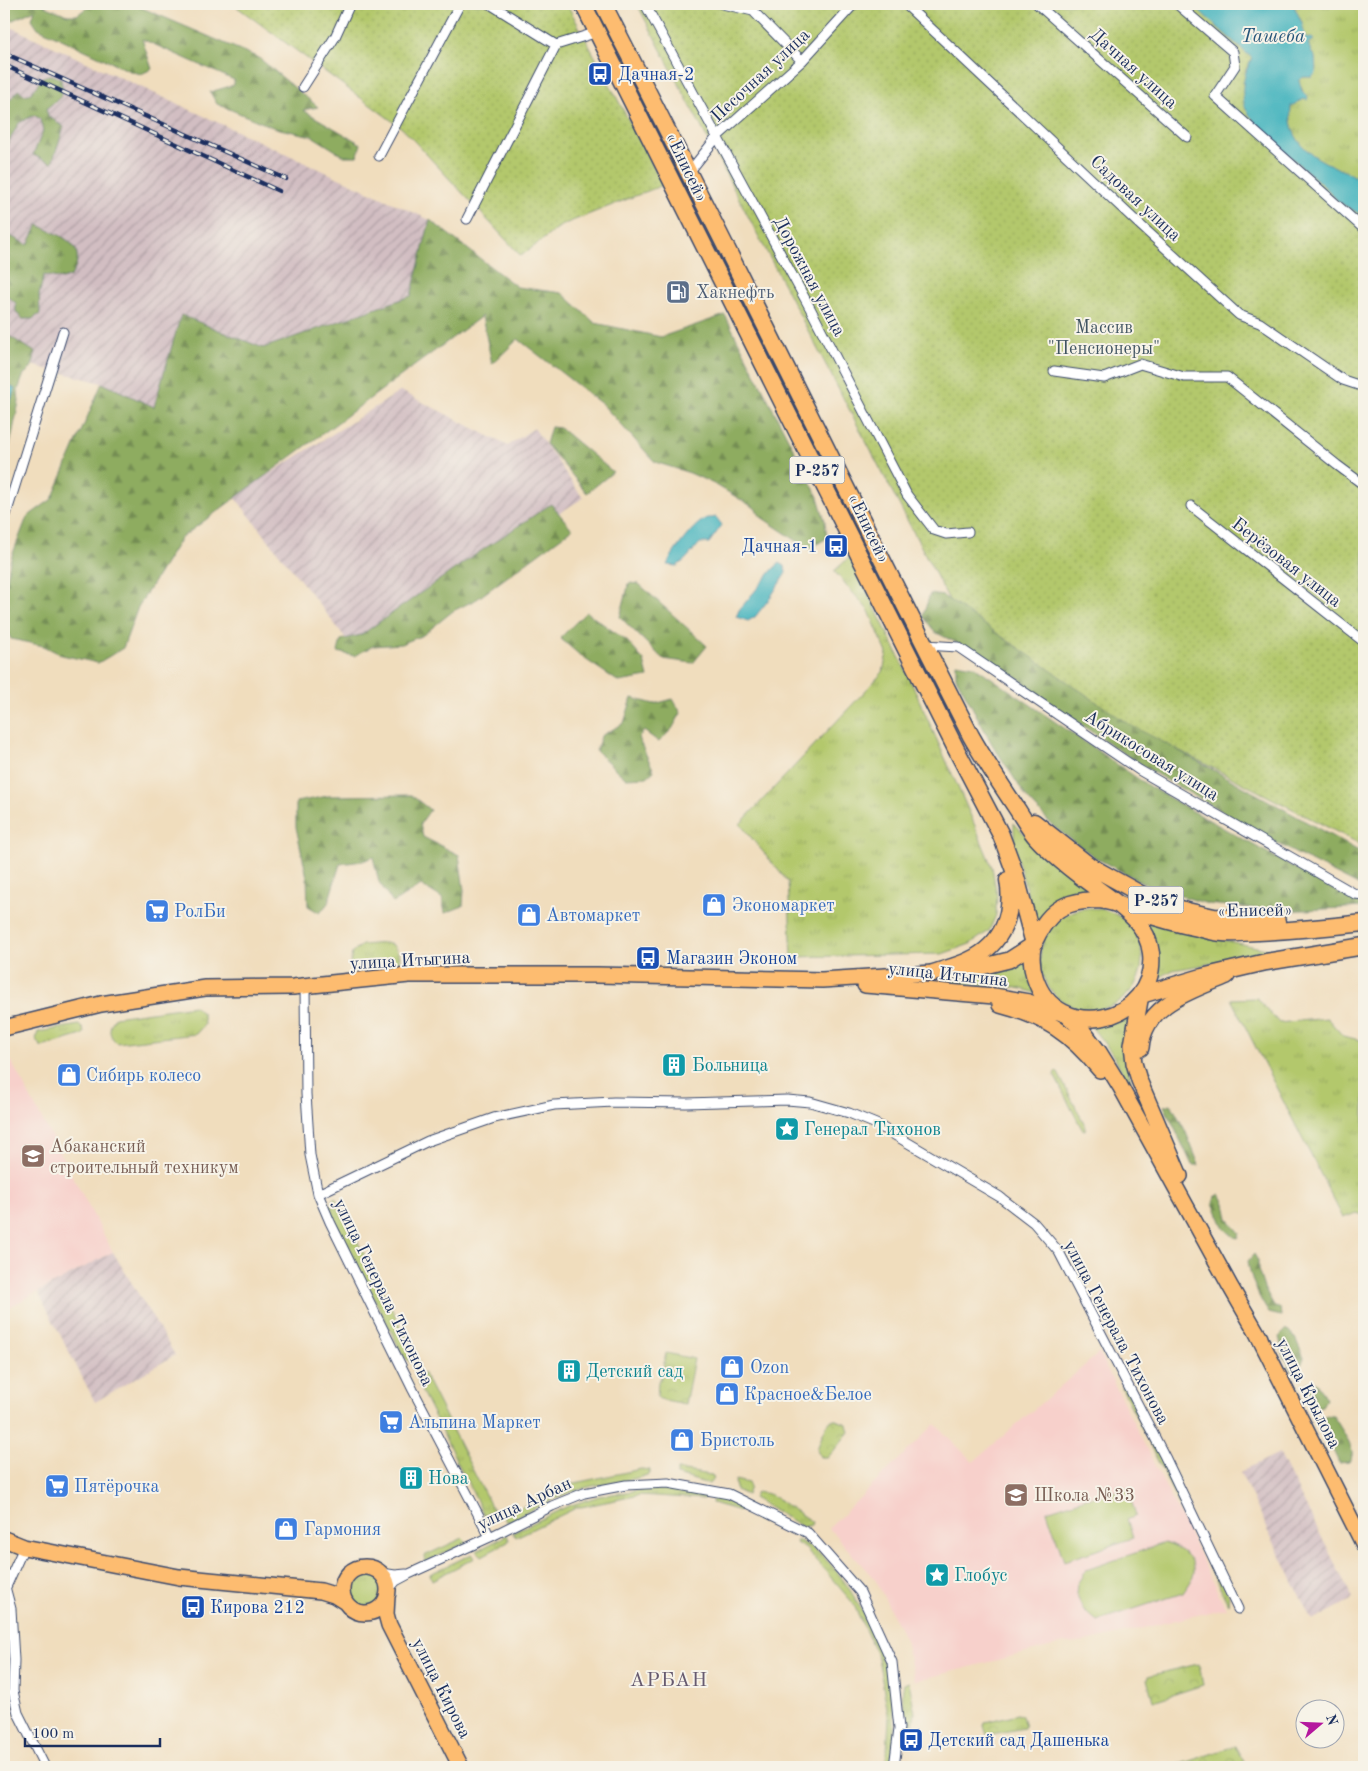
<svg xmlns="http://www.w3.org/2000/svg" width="1368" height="1771" font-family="'Old Standard TT',serif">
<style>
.built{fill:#f7d0cb}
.industrial{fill:url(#industrial-furrows)}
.grass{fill:url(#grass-tufts);stroke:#677c65}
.forest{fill:url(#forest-firs);stroke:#546e5f}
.park{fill:url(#park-crowns);stroke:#677c65}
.garden{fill:url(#garden-dots);stroke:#677c65}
.pitch{fill:#b3c86c;stroke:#677c65}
.water{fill:#45b4be;stroke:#30728e}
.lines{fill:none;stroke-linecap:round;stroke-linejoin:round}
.street-casing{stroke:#3b496c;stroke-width:11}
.primary-casing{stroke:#3b496c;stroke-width:18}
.highway-casing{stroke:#3b496c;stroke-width:19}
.street{stroke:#fff;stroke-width:9}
.primary{stroke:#fdbc6f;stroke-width:15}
.highway{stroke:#fdbc6f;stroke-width:16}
.rail-casing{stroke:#1b2f5e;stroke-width:4.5}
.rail{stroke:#f7f3e8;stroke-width:2.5;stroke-dasharray:8;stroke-linecap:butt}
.labels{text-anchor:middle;stroke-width:4;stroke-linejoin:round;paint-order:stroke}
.shield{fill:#f7f3e8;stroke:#5d6a87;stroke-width:1}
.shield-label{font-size:16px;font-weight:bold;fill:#1b2f5e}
.street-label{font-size:18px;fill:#1b2f5e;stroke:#f7f3e8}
.transit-label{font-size:18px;fill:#164399;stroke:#f7f3e8;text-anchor:start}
.service-label{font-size:18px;fill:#4e5e75;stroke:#f7f3e8;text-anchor:start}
.park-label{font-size:18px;fill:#415562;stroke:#f7f3e8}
.shop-label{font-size:18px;fill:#366cbe;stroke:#f7f3e8;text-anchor:start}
.culture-label{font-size:18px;fill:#0d838f;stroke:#f7f3e8;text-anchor:start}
.education-label{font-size:18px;fill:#785e54;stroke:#f7f3e8;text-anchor:start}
.water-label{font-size:19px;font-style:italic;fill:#28577b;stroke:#f7f3e8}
.quarter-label{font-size:20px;letter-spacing:1px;fill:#675b70;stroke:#f7f3e8}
</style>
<defs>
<pattern id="industrial-furrows" width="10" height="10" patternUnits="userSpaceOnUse" patternTransform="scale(1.25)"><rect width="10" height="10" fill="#d2bec2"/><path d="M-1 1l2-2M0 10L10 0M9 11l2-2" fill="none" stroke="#aa9ba1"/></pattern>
<pattern id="grass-tufts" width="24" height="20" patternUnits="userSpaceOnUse" patternTransform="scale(1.25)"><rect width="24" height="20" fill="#b3c86c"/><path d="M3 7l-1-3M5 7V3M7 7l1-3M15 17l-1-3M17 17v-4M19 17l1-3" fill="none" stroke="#99ac60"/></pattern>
<pattern id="forest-firs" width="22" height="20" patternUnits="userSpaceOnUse" patternTransform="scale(1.25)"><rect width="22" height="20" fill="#8eac60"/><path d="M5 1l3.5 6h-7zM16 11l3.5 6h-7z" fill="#738c52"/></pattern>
<pattern id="park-crowns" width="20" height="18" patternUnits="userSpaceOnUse" patternTransform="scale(1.25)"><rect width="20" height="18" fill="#b3c86c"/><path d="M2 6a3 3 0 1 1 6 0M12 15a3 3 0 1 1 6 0" fill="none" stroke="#99ac60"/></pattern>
<pattern id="garden-dots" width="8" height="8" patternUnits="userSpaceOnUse" patternTransform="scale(1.25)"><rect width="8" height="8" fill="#b3c86c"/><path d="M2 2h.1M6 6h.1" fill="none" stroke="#99ac60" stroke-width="1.8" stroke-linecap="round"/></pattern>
</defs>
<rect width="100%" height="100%" fill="#f7f3e8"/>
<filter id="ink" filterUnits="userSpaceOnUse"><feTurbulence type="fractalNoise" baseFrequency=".02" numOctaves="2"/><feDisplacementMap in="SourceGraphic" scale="10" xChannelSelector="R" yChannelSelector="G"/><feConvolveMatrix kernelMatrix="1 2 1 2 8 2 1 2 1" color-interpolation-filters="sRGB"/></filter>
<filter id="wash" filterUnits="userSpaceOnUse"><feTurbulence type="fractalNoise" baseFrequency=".0096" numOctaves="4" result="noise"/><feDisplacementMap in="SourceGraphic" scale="20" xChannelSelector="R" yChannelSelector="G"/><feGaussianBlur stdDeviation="1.12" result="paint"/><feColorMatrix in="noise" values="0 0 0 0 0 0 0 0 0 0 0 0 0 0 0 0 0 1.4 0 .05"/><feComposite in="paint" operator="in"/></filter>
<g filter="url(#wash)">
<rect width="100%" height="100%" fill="#f0ddbd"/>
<path class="built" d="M11,1061L113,1252L4,1310V1064Z
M1099,1353L1226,1608L1086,1642L1057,1645L915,1681L905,1640L876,1581L829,1528L935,1424L973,1462Z"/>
<path class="industrial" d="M4,24L430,220L411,296L263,348L182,315L154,407L102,383L4,358Z
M401,391L508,446L534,428L583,498L352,646L234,496Z
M113,1252L175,1355L95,1402L38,1292Z
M1279,1453L1353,1599L1312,1621L1240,1472Z"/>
<path class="grass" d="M1293,4H1364V185C1360,181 1355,176 1349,173C1345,171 1339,170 1335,167C1308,155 1287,139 1291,106L1304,99L1306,100L1299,81L1303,77H1312L1316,73L1315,57L1311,52L1308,43L1313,41L1309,38L1307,39L1305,37L1302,23Z
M850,557L907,673L970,814L992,867L997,895L996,915L989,931L970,944L942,954L792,957L788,882L740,824L883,672L887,653L869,611L834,571Z
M1014,823L1040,851L1097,894L1036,924L1014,847Z
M1040 959a51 51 0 1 1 102 0a51 51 0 1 1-102 0Z
M1142,918L1180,931L1280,952L1173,970L1153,981Z
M385,943L393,945L400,956L399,961L391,965L350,964L352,953L362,945Z
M1027,956L1037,994C1009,982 975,985 946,985L945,982L1007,970L1017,966Z
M1257,998L1279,1023L1327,1018L1343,1036L1364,1041V1215L1356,1213L1343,1218L1231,999Z
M194,1006L203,1014L204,1025L196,1034L117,1043C107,1034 109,1027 115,1017Z
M1132,1012L1125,1034V1052L1132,1088L1111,1052L1090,1025Z
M79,1025L83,1029L84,1033L82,1035L42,1047C36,1042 35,1039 38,1032Z
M1055,1072L1058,1073L1086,1127L1085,1130L1082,1129L1054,1075Z
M335,1197L419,1362L413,1364L404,1357L333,1217C331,1210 328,1202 335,1197Z
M423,1372L493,1510L484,1515L418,1384L419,1377Z
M1123,1386L1126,1389L1229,1595L1228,1604L1122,1388Z
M641,1469L650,1470V1474C629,1482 606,1482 585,1488C557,1495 532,1510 507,1522L503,1516L570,1484Z
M677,1470L712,1475L713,1479L709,1484L677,1475Z
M735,1480L748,1483L750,1487L747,1495L736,1490Z
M647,1489L685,1491L707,1495L704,1499L640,1495L576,1508L516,1537L512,1533L568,1506L599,1496Z
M756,1492L770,1494L812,1522L811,1525L803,1527L753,1498Z
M713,1496L743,1506L740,1511L712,1503Z
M507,1535L509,1540L508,1542L482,1556L477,1551Z
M463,1538L467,1542L426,1562L424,1556Z
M797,1540C849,1559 891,1662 894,1714C895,1732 893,1749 891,1767H886L889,1719L878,1658L853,1603L806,1549L796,1543Z
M472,1554L475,1558L473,1559L432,1580L430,1574Z
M345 1589a20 20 0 1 1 40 0a20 20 0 1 1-40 0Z
M909,1682L915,1713L913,1726H909C905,1713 900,1697 904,1684Z"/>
<path class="forest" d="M4,4H47L44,6L68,15H77L92,4H133L259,58L318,107L303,110L361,144L357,156H344L312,136L275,128L217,104L210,92L234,85V80L142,39L152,69L141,74L130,71L38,28L32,19L35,10L4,24Z
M49,75L55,76L61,79C65,100 59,97 46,109L48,116L64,127L52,163L33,155L43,131L40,119L34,115L19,123L4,150V106L19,90L25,95L31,93L43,77Z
M430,220L517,287L562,293L595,323L661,337L725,315L818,497L825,521L827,538L809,549L761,517L755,508L716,485L690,473L655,462L603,405L518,339L492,364L482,316L181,538L138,607L123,648L98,663L62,655L44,646L11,639L4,625V598L10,561L27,517L52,499L102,383L154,407L181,315L263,348L411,296Z
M38,225C62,237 90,244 71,276L62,279L44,275L39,295L40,314L32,319H22L16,312V303L9,298L4,297V233L28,245Z
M4,333L35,352C34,362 33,369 24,374L18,390L19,402L7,459L4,489V419L15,389L4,381Z
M551,427L560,428L613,472L587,493L546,444Z
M551,504L572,529L477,599L453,611L423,635L401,644L373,646L354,656L338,652L341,640L361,635L469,559Z
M629,583L639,584L707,646L693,663L663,659L620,617Z
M930,594L943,596L1122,719L1364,854V887L1360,886L1295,853L1144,767L1037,695L1018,678L977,653L935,632L923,616Z
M586,612L627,641L644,661L648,677L619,682L582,657L560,638Z
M956,663L974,666L1150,787L1364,907L1283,911L1208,904L1151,887L1096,858L1054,827L1027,798L992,744L956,677Z
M632,698L654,704L673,699L681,713L672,729L659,742L644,731L638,738L654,771L647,777L625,778L596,751L601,736L624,723Z
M411,795L430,810L420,824L423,837L459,855L464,890L463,906L445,913L442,898L421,885L393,903L379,882L373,857L363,861L340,864L328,903L320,913L308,906L307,877L296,827V802L328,796Z
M1171,1104L1185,1130L1199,1165H1192L1164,1106Z
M1220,1194L1225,1203L1228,1219L1240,1233L1238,1238L1234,1237L1224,1228L1213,1203L1215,1197Z
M1254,1254L1258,1261V1270L1264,1288L1273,1305L1280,1308L1281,1316L1269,1313C1258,1297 1251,1280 1248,1261Z
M1287,1329L1295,1338L1304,1358L1301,1365L1293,1372L1284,1356L1279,1337Z
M1311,1381L1316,1382L1326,1399L1322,1406L1314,1407L1307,1395V1383Z
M1326,1416H1333C1338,1423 1354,1448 1352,1455C1352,1458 1350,1460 1349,1462L1339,1463C1333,1449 1323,1434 1321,1420Z"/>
<path class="park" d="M666,1353L694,1359L685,1404L660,1399L657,1397L658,1382L661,1378Z
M833,1419L847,1424L849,1432L831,1454L827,1457H820L817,1450C820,1441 825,1424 833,1419Z
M1198,1664L1200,1668L1203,1685L1153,1701L1147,1679L1148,1676Z
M1018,1714L1022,1716L1025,1726L1024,1728L987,1735L984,1726L985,1722Z
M1235,1746L1247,1767H1171Z"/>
<path class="garden" d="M233,4H567L663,185L562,225L521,256L403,129Z
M637,4H1192L1252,58L1245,71L1327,188L1338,200L1364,216V846L1130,725L949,600Z"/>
<path class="pitch" d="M1127,1488L1136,1515L1127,1519L1133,1538L1064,1561L1047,1511L1096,1495L1097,1497Z
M1164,1543C1180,1548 1201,1559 1192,1579C1190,1584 1186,1588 1183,1593L1097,1621L1083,1609L1076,1594L1077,1584L1086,1570Z"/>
<path class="water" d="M1192,4H1293L1302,23L1305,37L1307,39L1312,38L1314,40L1308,43L1311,52L1315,57L1316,73L1312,77H1303L1299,81L1302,91L1308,97L1307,100L1304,99L1291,106C1287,139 1308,155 1335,167C1339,170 1345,171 1349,173C1355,176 1360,181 1364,185V216C1356,211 1345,207 1337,200C1333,196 1329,190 1324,186C1307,170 1251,126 1245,106C1240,90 1244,73 1252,58Z
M4,381L15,389L4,419Z
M716,517L722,525L709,543H700L685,560L677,566L667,565C672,553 695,522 707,518C710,518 713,518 716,517Z
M780,563L785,566L786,573L770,598L755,617L748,621L736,617L739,610L774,568Z"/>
</g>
<g filter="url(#ink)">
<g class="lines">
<defs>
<path id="street" d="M490,4L556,45L598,32
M645,4L810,308L907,495L934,530L946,534L968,532
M722,4L753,11L802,61
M905,4L1139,224L1239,315L1260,323L1343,380L1364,387
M1037,4L1187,137
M1177,4L1233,52L1235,66L1215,96L1364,229
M303,87L335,37L350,4
M379,156L460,4
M690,171L717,137L802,61L854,4
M467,219L556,45
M1054,371L1104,378L1140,364L1184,377H1227L1337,465L1364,485
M1191,506L1364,642
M4,521L63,332
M925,645L958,647L1139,770L1355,894L1364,895
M305,985L306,1094L310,1155L318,1194L330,1222L413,1390L490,1537
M318,1194L428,1141L494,1118L554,1105L614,1102L686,1103L787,1100L810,1102L849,1113L876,1124L1000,1197L1034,1223L1059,1252L1165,1457L1238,1609
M382,1573L395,1575L406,1574
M4,1583L11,1609L14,1660L13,1691L18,1713L45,1767
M6,1587L24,1547
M389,1589L396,1581L409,1574L490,1537L552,1506L584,1493L626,1485L668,1483L729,1494L808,1533L860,1592L892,1662L899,1728L894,1767"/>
<path id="primary" d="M865,985L994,996L1029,1002L1067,1015L1083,1031L1099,1052L1120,1086L1230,1286L1260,1338
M1141,995L1132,1045L1134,1063L1139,1080L1180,1176
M1000,1005C1046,1017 1070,1033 1100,1070
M4,1028L101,1004L205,988L293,987L409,975H597L822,980L933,973L981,967L1009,960L1034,944
M1141,1048C1144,1004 1192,991 1227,976
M1256,1331L1364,1545
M4,1539L24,1547L179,1577L321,1591L334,1595L345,1602
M342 1590a23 23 0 1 1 46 0a23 23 0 1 1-46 0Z
M387,1596L386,1614L389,1625L461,1767"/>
<path id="highway" d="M583,4L956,749L1001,835L1015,873L1034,944
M603,4C728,247 847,493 971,736C985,761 1001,785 1017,809C1023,818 1029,829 1036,837C1053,856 1074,872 1095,887C1118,905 1147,920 1151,953C1158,1024 1056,1045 1035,978C1031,966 1030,951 1035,940C1042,925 1053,909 1070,904C1080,901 1089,900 1099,900C1112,901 1125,907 1136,911C1157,918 1177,924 1198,928C1206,930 1215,933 1223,933C1235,934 1246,932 1258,932C1293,930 1329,927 1364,923
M1034,822L1090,866L1148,898L1187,911L1214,917L1277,921
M933,973C945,969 958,966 970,960C1003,944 1014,914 1008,880
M1141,995L1202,977L1266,962L1364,946"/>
</defs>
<use href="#street" class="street-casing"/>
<use href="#primary" class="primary-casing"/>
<use href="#highway" class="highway-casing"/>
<use href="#street" class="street"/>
<use href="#primary" class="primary"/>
<use href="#highway" class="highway"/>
<defs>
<path id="rail" d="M4,53L286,179
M4,65L279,191"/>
</defs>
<use href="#rail" class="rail-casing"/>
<use href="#rail" class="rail"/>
</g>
</g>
<defs>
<symbol id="bus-square" viewBox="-11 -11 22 22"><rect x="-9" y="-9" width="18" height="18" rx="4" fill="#1a4fb4" stroke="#f7f3e8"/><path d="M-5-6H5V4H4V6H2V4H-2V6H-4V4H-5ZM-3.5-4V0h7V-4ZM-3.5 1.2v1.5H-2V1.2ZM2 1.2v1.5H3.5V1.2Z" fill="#fff"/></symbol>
<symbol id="fuel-square" viewBox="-11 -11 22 22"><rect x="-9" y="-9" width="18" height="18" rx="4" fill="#5c6f8a" stroke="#f7f3e8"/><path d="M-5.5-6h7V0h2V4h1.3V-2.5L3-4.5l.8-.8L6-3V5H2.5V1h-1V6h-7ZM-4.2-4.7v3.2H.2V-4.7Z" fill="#fff"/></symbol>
<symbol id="shop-square" viewBox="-11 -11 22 22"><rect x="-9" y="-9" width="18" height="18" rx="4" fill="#3f7fe0" stroke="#f7f3e8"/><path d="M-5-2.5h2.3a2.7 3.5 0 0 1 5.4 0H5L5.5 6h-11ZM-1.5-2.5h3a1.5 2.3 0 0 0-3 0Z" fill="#fff"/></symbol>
<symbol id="supermarket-square" viewBox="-11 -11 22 22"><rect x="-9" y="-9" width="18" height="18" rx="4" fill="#3f7fe0" stroke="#f7f3e8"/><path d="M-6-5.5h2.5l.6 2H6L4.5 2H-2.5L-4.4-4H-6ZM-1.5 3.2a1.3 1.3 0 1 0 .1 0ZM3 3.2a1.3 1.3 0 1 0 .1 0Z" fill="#fff"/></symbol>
<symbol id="building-square" viewBox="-11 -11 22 22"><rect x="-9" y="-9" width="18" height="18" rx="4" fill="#0f9aa8" stroke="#f7f3e8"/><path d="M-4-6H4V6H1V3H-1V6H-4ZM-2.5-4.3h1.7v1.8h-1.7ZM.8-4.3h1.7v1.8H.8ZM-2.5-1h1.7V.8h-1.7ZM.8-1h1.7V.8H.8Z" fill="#fff"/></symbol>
<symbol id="sight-square" viewBox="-11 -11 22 22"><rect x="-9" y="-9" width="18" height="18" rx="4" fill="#0f9aa8" stroke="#f7f3e8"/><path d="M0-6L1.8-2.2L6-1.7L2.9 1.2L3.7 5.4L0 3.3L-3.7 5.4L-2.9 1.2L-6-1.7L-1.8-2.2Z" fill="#fff"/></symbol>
<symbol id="university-square" viewBox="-11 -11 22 22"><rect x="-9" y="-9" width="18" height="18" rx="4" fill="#8d6e63" stroke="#f7f3e8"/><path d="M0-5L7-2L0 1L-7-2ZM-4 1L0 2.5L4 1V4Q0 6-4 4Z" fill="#fff"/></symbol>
<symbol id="school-square" viewBox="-11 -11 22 22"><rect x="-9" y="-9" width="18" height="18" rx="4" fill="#8d6e63" stroke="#f7f3e8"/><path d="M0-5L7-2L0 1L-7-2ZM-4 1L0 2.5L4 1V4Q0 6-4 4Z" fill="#fff"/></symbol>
</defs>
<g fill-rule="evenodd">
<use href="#bus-square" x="586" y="60" width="28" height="28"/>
<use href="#fuel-square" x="664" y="278" width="28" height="28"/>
<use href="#bus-square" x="822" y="532" width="28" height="28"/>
<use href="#shop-square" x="700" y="891" width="28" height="28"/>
<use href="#supermarket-square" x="143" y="897" width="28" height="28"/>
<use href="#shop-square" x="515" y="901" width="28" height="28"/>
<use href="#bus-square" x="634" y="944" width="28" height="28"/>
<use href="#building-square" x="660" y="1051" width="28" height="28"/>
<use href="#shop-square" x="55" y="1061" width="28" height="28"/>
<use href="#sight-square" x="773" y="1115" width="28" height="28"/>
<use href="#university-square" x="19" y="1142" width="28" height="28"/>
<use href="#shop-square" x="718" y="1353" width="28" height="28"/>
<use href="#building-square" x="555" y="1357" width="28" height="28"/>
<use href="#shop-square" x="713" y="1380" width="28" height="28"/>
<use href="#supermarket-square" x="377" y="1408" width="28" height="28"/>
<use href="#shop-square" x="668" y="1426" width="28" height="28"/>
<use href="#building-square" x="397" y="1464" width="28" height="28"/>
<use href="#supermarket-square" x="43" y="1472" width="28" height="28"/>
<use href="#school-square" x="1002" y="1481" width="28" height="28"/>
<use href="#shop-square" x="272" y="1515" width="28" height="28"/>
<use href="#sight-square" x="923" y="1561" width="28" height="28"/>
<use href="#bus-square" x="179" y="1593" width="28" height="28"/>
<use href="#bus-square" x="897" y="1726" width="28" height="28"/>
</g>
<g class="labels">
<g class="shield">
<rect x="789.5" y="456.5" width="55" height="27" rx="4"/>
<rect x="1128.5" y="886.5" width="55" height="27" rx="4"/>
</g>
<g class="shield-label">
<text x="817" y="476">Р-257</text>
<text x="1156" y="906">Р-257</text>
</g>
<g class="street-label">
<text transform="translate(1134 68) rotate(42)" y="6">Дачная улица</text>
<text transform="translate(760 75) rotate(-43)" y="6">Песочная улица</text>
<text transform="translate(687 167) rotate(64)" y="6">«Енисей»</text>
<text transform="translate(1136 198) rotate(43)" y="6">Садовая улица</text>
<text transform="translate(810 276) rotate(62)" y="6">Дорожная улица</text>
<text transform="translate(869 528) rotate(64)" y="6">«Енисей»</text>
<text transform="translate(1287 562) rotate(38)" y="6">Берёзовая улица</text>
<text transform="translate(1152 755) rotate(32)" y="6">Абрикосовая улица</text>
<text transform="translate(1255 910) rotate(-1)" y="6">«Енисей»</text>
<text transform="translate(410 960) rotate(-3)" y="6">улица Итыгина</text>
<text transform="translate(948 974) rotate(6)" y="6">улица Итыгина</text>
<text transform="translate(384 1292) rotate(64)" y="6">улица Генерала Тихонова</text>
<text transform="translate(1117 1332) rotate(62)" y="6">улица Генерала Тихонова</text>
<text transform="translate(1309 1393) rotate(63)" y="6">улица Крылова</text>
<text transform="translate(524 1503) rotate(-25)" y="6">улица Арбан</text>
<text transform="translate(442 1688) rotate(63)" y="6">улица Кирова</text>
</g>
<g class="transit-label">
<text x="618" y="80">Дачная-2</text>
<text x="818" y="552" text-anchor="end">Дачная-1</text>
<text x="666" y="964">Магазин Эконом</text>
<text x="210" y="1613">Кирова 212</text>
<text x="928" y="1746">Детский сад Дашенька</text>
</g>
<g class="service-label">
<text x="696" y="298">Хакнефть</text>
</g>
<g class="park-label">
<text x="1104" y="333">Массив<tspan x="1104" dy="21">"Пенсионеры"</tspan></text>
</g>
<g class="shop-label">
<text x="732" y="911">Экономаркет</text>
<text x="174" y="917">РолБи</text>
<text x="546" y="921">Автомаркет</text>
<text x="86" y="1081">Сибирь колесо</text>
<text x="750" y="1373">Ozon</text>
<text x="744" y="1400">Красное&amp;Белое</text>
<text x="408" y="1428">Альпина Маркет</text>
<text x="700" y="1446">Бристоль</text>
<text x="74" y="1492">Пятёрочка</text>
<text x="304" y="1535">Гармония</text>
</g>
<g class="culture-label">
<text x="692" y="1071">Больница</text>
<text x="804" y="1135">Генерал Тихонов</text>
<text x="586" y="1377">Детский сад</text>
<text x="428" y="1484">Нова</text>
<text x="954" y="1581">Глобус</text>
</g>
<g class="education-label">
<text x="50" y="1152">Абаканский<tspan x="50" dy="21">строительный техникум</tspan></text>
<text x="1034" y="1501">Школа №33</text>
</g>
<g class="water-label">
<text x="1273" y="42">Ташеба</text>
</g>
<g class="quarter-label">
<text x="669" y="1686">АРБАН</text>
</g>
</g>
<rect width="1368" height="1771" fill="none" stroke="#f7f3e8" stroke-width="20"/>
<g transform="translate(1320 1724) rotate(71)"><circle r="24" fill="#f7f3e8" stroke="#9fa5b1"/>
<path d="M0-4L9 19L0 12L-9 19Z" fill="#b5179e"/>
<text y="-8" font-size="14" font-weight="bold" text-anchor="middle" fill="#1b2f5e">N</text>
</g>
<path d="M25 1738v8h135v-8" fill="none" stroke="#1b2f5e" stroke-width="2.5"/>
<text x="32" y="1738" font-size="15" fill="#1b2f5e" stroke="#f7f3e8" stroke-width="4" paint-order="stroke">100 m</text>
</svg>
